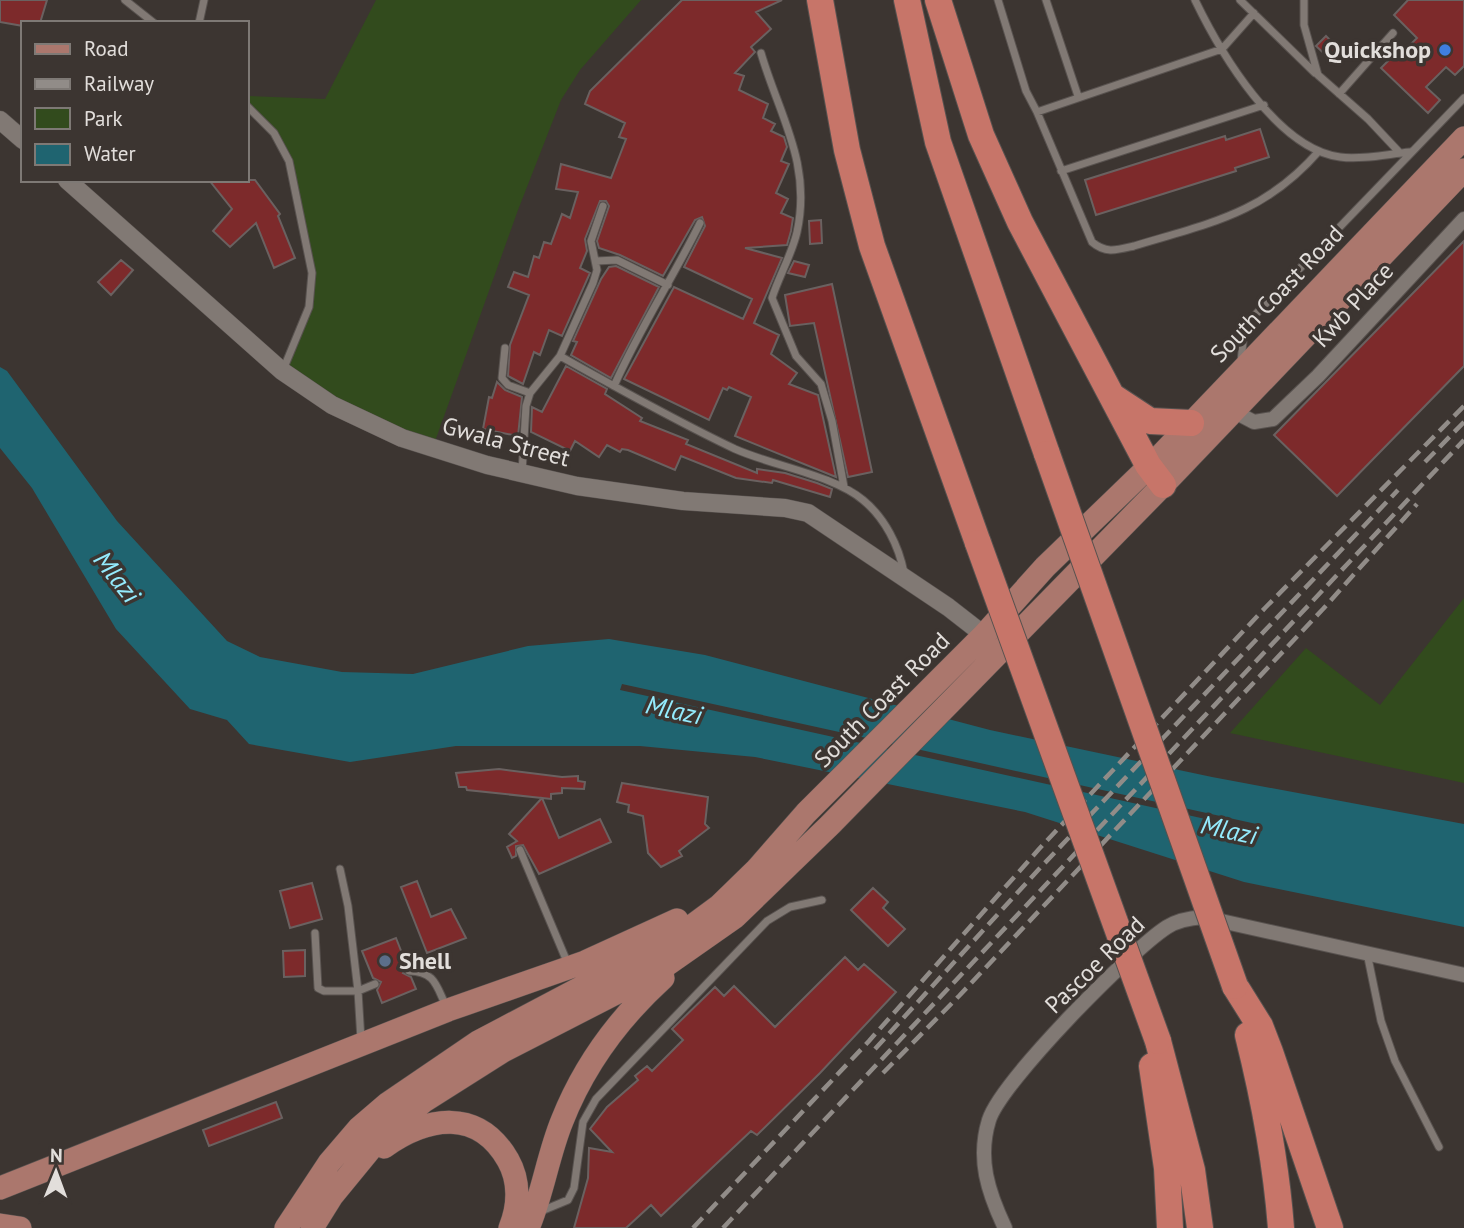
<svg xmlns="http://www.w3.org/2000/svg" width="1464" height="1228" font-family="'PT Sans',sans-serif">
<rect width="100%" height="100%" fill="#3c3531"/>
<!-- green -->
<path fill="#324b1d" d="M376,0h265l-61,70 -19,30 -43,110 -85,237 -150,-76 29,-79 -23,-131 -15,-29 -27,-27v-9l78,3z
M1464,598v185l-234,-50 76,-85 74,57z"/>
<!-- water -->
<path fill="#1f6470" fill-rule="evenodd" d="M0,367l7,4 110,150 110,120 33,16 82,15 71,2 115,-28 81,-7 96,16 285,75 222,47 252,47v103l-220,-45 -219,-70 -270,-55 -115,-11h-184l-106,16 -101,-18 -22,-24 -37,-11 -74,-80 -84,-141 -32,-40zM622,684l639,141 1,1 -2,5 -640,-141z"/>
<!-- building -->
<path fill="#7d2a2b" stroke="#6a6160" stroke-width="2" d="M0,0h47l-7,23h-17v3l-23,-4z
M682,0h100l-26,12 15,17 -20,18 4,5 -20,21 9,3 -5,14 29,14 -5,14 12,6 -4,7 13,6 3,10 -6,14 8,3 -13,29 12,6 -7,14 12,5 -2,13 -4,14 -42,3 37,10 -28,65 25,12 -8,19 26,19 -8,11 29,11 18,82 -101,-41 16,-39 -22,-10 -2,3 -4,-2 -14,32 -85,-41 50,-92 69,32 9,-20 -68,-32 21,-41 -3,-9 -7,3 -32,56 -43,-21 -21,-7 -2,-7 12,-35 -3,-5h-6l-15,38 2,12 -7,17 10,5 -28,63 -13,-6 -9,25 -6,-3 -11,32 -15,-8 2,-31 19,-50 -21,-8 6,-15 14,5 6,-21 5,2 5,-16 7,2 11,-30 8,4 8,-26 -22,-3 5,-25 50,14 15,-39 -7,-2 6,-14 -40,-19 5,-13z
M1408,0h56v66l-9,9 -9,-8 -20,20 14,13 -12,13 -47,-45 13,-13 3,3 20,-20 -23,-23z
M1326,36l12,12 -9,10 -13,-12z
M1260,129l9,28 -34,11 1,3 -140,44 -11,-35 140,-44 1,4z
M209,180h46l25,34 -2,2 17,42 -21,10 -18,-45 -26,24 -17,-16 19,-22z
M821,220l1,23 -12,1 -1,-23z
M1464,241v125l-127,130 -63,-61z
M121,260l12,10 -22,25 -13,-13z
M794,261l15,4 -4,12 -17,-4z
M616,266l43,21 -48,91 -40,-23 6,-13 -4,-1 28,-62 8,-12z
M832,284l40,188 -24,5 -34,-154 -24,3 -5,-31z
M566,366l41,23 -2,5 37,24 -2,3 48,19 -2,4 71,29v-4l28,4 32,10 15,6 -2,8 -57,-17 -1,3 -36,-5 -55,-22 -6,14 -47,-20 -6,-1 -2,3 -13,-7 -8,12 -24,-16 -5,10 -39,-19 1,-25 10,5z
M497,382l8,8 17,7 -4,39 -35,-7 6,-32 3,1z
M499,769l63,8 16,-1v5l7,1 -1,7 -22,-1v5l-11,1v5l-9,-1 17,40 41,-19 11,23 -72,32 -16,-29 -7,1v10l-4,2 -5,-11 10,-6 -8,-7 33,-36 -75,-8 -1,-3h-7l-3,-14z
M622,783l86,14 -3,27 4,4 -30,23 3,5 -21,11 -13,-14 -5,-37 -15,-4 1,-7 -12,-3z
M417,881l14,36 20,-8 15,29 -39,15 -26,-66z
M312,883l10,36 -32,9 -10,-37z
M873,888l15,14 -5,6 22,21 -17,17 -37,-36z
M396,938l11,28 -4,7 8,4 5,12 -34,14 -5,-13 4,-8 -8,-4 -11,-27z
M305,950v26l-21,1 -1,-26z
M845,957l13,13 6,-6 32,28 -76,81 -63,62 -6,-4 -90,85 -10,-11 -25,23h-52l14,-50 1,-30 23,4 -22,-23 17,-22 31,-27 -3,-4 12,-10 5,5 31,-31 -11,-11 43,-42 9,9 10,-10 41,41z
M276,1102l6,16 -73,28 -6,-16z"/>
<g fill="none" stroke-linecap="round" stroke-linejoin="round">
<defs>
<path id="service" d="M125,0l29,23
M998,0l28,91 11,21 185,-63 32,-36
M1046,0l32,96
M1195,0c25,52 82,149 145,157 22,3 48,-3 70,-5
M1240,0l75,73
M1304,0v25l14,50 50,44 32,34
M199,23l5,-23
M761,53c18,62 51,110 36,179 -5,22 -18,44 -25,66l24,58 25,28 11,37 12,66
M1339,94l54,-61
M247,106l27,27 15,28 23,112 -3,34 -26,63
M1037,112l55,130c14,12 25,8 42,4 76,-23 130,-32 185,-95
M1061,171l203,-66
M596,261l21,-1 51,25
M505,348l-3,30 6,7 22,8
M560,356c57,32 116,65 175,93 38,17 98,26 128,51 22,18 36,46 41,73
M1241,362l3,-31 10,-15 210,-218
M614,386c25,-57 59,-108 86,-163
M522,472l4,-66 4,-13 30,-37 33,-73 4,-13 -6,-29 12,-35
M520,850l48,114
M315,933l3,55 6,3h34l-10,-85 -8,-37
M1367,953l14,68 14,40 44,86
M409,971c27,1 27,15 38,37
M361,1040l-3,-49 17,-7
M539,1212l29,-12 6,-12 9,-66 13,-23 171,-178 23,-14 32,-7"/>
<path id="minor" d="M1233,411l21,11 19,-3 45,-43 146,-157
M1005,1228c-17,-36 -28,-69 -16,-108 12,-38 142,-170 178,-193 11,-7 23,-9 36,-10l261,58"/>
<path id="tertiary" d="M0,120l23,20
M67,180l215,191 50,34 70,33 85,27 90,21 106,15 102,7 23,5 140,94 36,28"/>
<path id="primary" d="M384,1147c44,-31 94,-39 124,13 12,21 11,46 2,68
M0,1188l448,-178 137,-48 92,-42
M0,1225l20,3
M286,1228l43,-65 30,-35 28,-24 91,-62 199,-105 42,-31 38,-37 49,-56 178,-178 61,-68 118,-114 301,-315
M312,1228l20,-32 50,-61 42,-34 79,-50 152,-78 80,-56 95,-92 333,-340 301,-315
M528,1228c15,-35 20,-73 34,-107 22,-56 57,-103 101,-143"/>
<path id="motorway" d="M820,0l27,150 25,96 106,297
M907,0l31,142 109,312
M938,0l43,135 39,87 128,243 15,20
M1115,398l35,23 41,2
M1235,986l25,40 10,26 60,176
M1248,1035c16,64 28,127 33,193
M1158,1041l34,129 8,58
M1152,1066l15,102 3,60"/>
</defs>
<!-- service casing -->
<use href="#service" stroke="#58524f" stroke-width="9"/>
<!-- minor casing -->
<use href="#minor" stroke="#58524f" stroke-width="16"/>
<!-- tertiary casing -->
<use href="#tertiary" stroke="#58524f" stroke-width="19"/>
<!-- primary casing -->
<use href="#primary" stroke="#58524f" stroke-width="24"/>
<!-- motorway casing -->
<use href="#motorway" stroke="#58524f" stroke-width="28"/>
<!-- service -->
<use href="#service" stroke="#817974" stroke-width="7"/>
<!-- minor -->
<use href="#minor" stroke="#817974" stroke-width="14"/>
<!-- tertiary -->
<use href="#tertiary" stroke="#817974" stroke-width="18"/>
<!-- primary -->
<use href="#primary" stroke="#ab776d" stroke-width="23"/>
<!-- motorway -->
<use href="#motorway" stroke="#c77569" stroke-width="26"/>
<!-- rail -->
<path stroke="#918c88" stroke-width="4.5" stroke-dasharray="14 7" stroke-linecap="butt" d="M1425,462l39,-40
M875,1049l165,-181 358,-378
M883,1073l76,-77 364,-387 94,-105
M693,1228l176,-187 170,-192 226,-241 199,-202
M723,1228l741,-788"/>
<defs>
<path id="motorway-bridge" d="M1047,454l188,532
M978,543l180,498"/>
</defs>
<!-- motorway-bridge casing -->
<use href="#motorway-bridge" stroke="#58524f" stroke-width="28" stroke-linecap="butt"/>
<!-- motorway-bridge -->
<use href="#motorway-bridge" stroke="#c77569" stroke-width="26"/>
</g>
<!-- markers -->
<circle fill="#3f7fe0" stroke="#3c3531" stroke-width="2.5" cx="1445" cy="50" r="7"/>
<circle fill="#5c6f8a" stroke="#3c3531" stroke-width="2.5" cx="385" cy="961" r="7"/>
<g text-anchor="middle" stroke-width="7" stroke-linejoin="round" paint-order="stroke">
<!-- poi labels -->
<g font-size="24" font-weight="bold" fill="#e2dedb" stroke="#3c3531" text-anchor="end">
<text x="1431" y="58">Quickshop</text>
<text x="399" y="969" text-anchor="start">Shell</text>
</g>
<!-- street labels -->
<g font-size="24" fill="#e2dedb" stroke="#3c3531">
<text transform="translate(1277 294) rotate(-46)" y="8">South Coast Road</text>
<text transform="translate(1353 305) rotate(-47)" y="8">Kwb Place</text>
<text transform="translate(506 442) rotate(15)" y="8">Gwala Street</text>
<text transform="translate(882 700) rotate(-45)" y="8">South Coast Road</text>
<text transform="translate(1095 965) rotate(-44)" y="8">Pascoe Road</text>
</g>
<!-- water labels -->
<g font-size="26" font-style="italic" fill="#94ebfd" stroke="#3c3531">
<text transform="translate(117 577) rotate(52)" y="9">Mlazi</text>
<text transform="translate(674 710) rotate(12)" y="9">Mlazi</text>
<text transform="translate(1229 830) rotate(12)" y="9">Mlazi</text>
</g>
</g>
<!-- legend -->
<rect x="21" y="21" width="228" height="161" fill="#3c3531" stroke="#7e7975" stroke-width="2"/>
<rect x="35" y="44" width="35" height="10" fill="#ab776d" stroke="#7e7975" stroke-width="2"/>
<text x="84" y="56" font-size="21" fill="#e2dedb">Road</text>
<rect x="35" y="79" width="35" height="10" fill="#918c88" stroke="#7e7975" stroke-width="2"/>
<text x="84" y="91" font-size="21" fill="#e2dedb">Railway</text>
<rect x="35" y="108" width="35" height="21" fill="#324b1d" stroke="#7e7975" stroke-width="2"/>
<text x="84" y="126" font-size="21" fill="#e2dedb">Park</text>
<rect x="35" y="144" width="35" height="21" fill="#1f6470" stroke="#7e7975" stroke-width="2"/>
<text x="84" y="161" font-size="21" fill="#e2dedb">Water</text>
<!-- north arrow -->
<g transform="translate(56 1172) rotate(1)" stroke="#3c3531" stroke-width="5" paint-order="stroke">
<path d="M0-5L12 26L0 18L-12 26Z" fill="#e2dedb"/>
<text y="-10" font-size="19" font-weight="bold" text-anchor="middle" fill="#e2dedb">N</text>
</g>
</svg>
